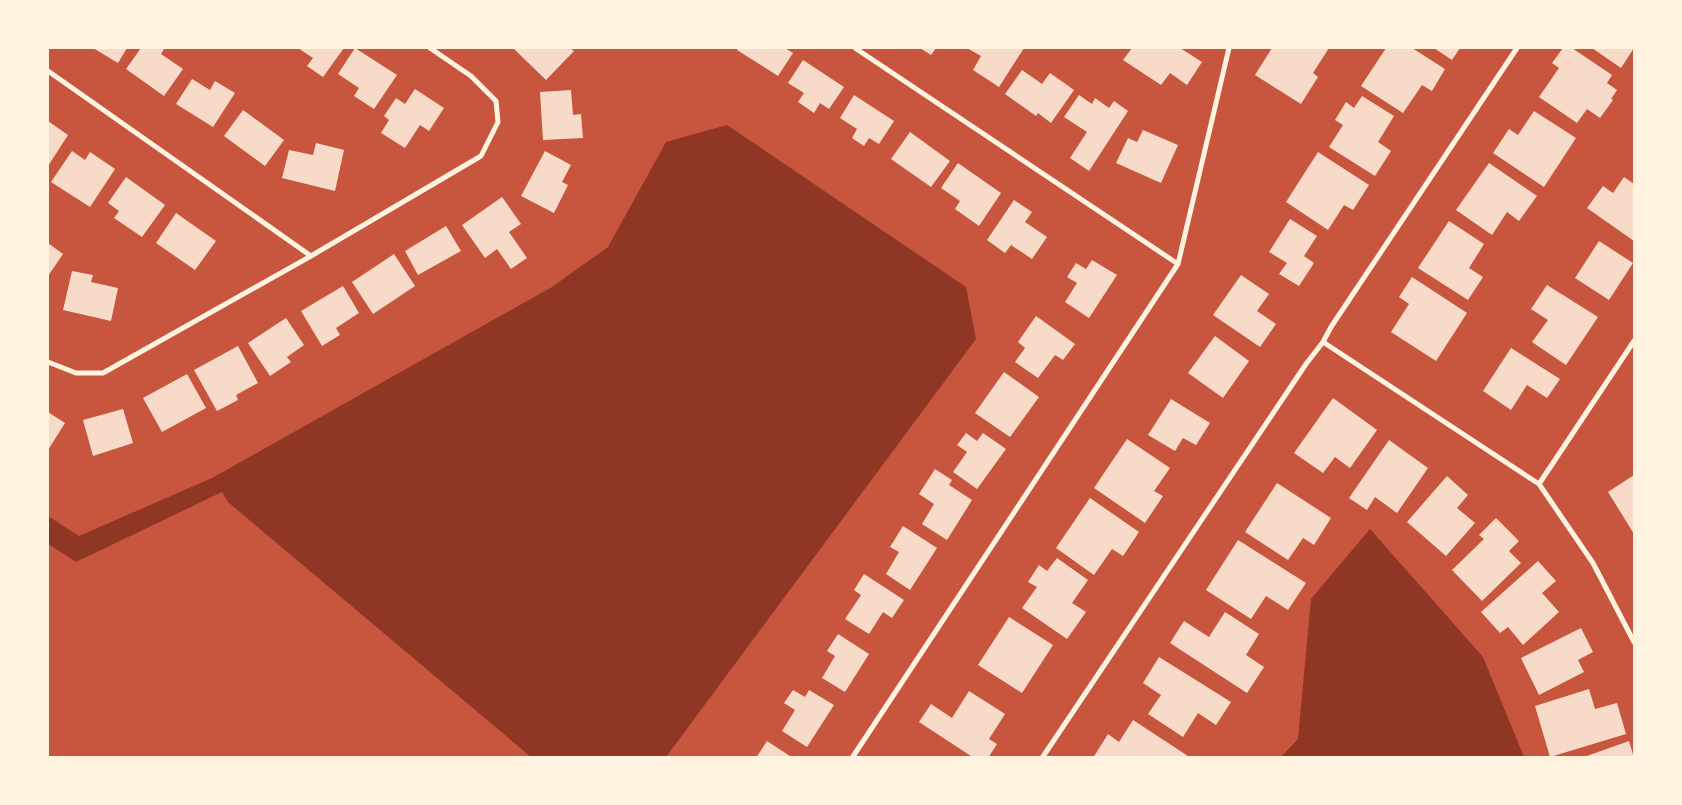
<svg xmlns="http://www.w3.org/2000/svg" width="1682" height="805" font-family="'Open Sans',sans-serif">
<rect width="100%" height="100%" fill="#c8553d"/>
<!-- water -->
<path fill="#8f3625" d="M727,125l239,162 10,52 -310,418h-135l-303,-255 -6,-10 -146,70 -28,-18v-28l31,20 133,-58 340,-191 56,-40 58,-105z
M1370,529l113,128 41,100h-243l17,-18 13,-140z"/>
<!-- building -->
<path fill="#f7dbc8" d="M93,48h34l-9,15z
M141,48h22l1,1 -3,5 22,15 -19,27 -38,-27z
M298,48h46l-21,29 -16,-11 6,-8z
M355,48l42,27 -23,34 -20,-13 5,-8 -21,-14z
M513,48h57l4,3 -28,29z
M738,48h47l8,5 -15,23 -41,-26z
M920,48h16l-5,7z
M967,48h57l-25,39 -26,-17 8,-14z
M1132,48h48l22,14 -15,23 -17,-12 -9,12 -38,-25z
M1272,48h57l-16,25 5,4 -17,27 -46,-29z
M1386,48h26l33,21 -13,22 -10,-6 -19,28 -42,-27z
M1434,48h26l-8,12z
M1563,48h9l40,27 -5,8 10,7 -6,9 2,1 -13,18 -13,-9 -10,14 -38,-26 20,-29 -7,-5z
M1592,48h42l-13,20z
M803,60l41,27 -15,22 -9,-6 -6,10 -16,-11 6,-9 -16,-10z
M1022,70l20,14 8,-11 24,17 -23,33 -13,-10 -2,3 -31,-22z
M192,79l18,11 5,-9 20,12 -22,34 -37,-23z
M415,89l29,19 -15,23 -9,-6 -15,23 -24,-15 8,-13 -5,-4 12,-18 9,6z
M571,90l2,25 8,-1 2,24 -40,2 -3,-48z
M854,95l40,26 -15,23 -10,-6 -5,8 -12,-8 5,-9 -17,-11z
M1079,95l13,9 3,-6 14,10 5,-7 14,10 -39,60 -19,-13 17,-26 -23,-15z
M1362,96l32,20 -16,26 13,9 -16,25 -46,-29 14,-22 -8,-5 11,-18 8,6z
M243,110l41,30 -19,26 -41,-30z
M1534,111l42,27 -32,49 -51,-34 16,-24 9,6z
M48,121l20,14 -20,31z
M1143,130l35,15 -17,38 -45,-20 12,-25 9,4z
M910,132l40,29 -19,26 -40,-28z
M316,143l28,7 -9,41 -53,-13 7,-28 24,5z
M72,151l13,9 5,-8 25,17 -25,38 -39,-25z
M545,151l26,14 -9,17 6,3 -14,28 -33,-17z
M1318,152l51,33 -16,25 -9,-5 -16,25 -42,-28z
M958,163l43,30 -22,33 -24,-17 5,-8 -19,-13z
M1489,163l48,33 -18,25 -12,-9 -15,23 -36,-25z
M126,177l39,28 -23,32 -28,-19 5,-7 -11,-8z
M1624,177l10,7v57l-47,-33 16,-22 10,7z
M502,197l19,27 -12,8 18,26 -16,11 -14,-20 -12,9 -23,-33z
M1014,200l18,12 -7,10 22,15 -15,22 -21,-14 -6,8 -18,-13z
M176,213l40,28 -21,29 -39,-27z
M1290,219l27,17 -13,20 10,7 -15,23 -20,-12 8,-11 -18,-11z
M1449,221l35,23 -15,24 14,9 -15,23 -50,-32z
M446,226l15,25 -43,24 -13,-24z
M1599,241l34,22 -24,37 -34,-22z
M48,243l15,11 -15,22z
M394,254l21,32 -42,28 -21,-32z
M1092,260l25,15 -28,43 -24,-16 12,-19 -10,-6 9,-14 10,6z
M72,271l21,4 -2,7 27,6 -7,33 -48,-11z
M1241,275l28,19 -12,17 19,13 -16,23 -47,-32z
M1412,277l55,36 -31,48 -45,-29 18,-28 -10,-7z
M1547,285l51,32 -32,48 -34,-23 16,-22 -17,-11z
M343,286l16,27 -23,15 4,7 -18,11 -21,-35z
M1036,316l39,28 -12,16 -8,-5 -17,23 -23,-16 10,-14 -7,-6z
M286,318l18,27 -17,12 4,5 -21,14 -22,-33z
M1215,336l34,25 -26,37 -35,-25z
M238,346l20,37 -22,12 2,5 -21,11 -23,-41z
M1511,348l49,31 -13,19 -20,-13 -16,25 -28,-19z
M1004,372l35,25 -29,40 -35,-24z
M187,374l19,34 -44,24 -19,-34z
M1333,398l44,32 -27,38 -15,-11 -12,16 -29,-20z
M1171,399l39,24 -14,22 -13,-7 -8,13 -27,-16z
M123,409l10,34 -40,13 -10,-36z
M48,412l17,11 -17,27z
M966,433l11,8 6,-8 23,16 -29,40 -24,-17 14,-20 -10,-7z
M1127,439l43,29 -16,23 9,5 -18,27 -51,-35z
M1389,440l39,28 -31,45 -22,-16 -8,13 -18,-12z
M935,469l17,11 -3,5 23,15 -25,40 -25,-16 12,-20 -15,-10z
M1634,475v59l-26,-42z
M1447,476l21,19 -11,13 18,15 -29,33 -39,-34z
M1277,483l54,35 -17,27 -11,-7 -15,22 -43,-28z
M1090,498l49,34 -16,24 -11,-7 -18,26 -38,-27z
M1496,518l23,23 -10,10 12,12 -39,38 -30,-31 32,-31 -5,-4z
M903,526l34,22 -27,42 -24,-16 13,-22 -9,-5z
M1238,540l68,43 -18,27 -22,-14 -15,23 -45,-29z
M1057,558l31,22 -16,23 14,9 -19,27 -45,-31 15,-21 -9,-5 11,-17 8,6z
M1538,561l18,20 -14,12 17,19 -36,33 -15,-18 -8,6 -19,-21z
M864,574l40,26 -12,18 -9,-6 -14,22 -24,-15 16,-24 -7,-5z
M1225,612l34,22 -13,21 18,12 -17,26 -77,-50 14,-22 25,16z
M1009,617l44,28 -31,48 -44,-28z
M1581,628l12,24 -15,8 6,12 -45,23 -18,-37z
M838,634l31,20 -24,38 -23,-14 13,-22 -8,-5z
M1159,657l72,45 -15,23 -18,-12 -15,24 -35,-23 13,-19 -18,-12z
M1589,689l6,20 22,-6 9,31 -76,23 -15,-51z
M793,690l12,7 4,-7 25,15 -27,42 -25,-16 13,-21 -11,-7z
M969,691l36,23 -16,25 8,5 -9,14h-14l-55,-36 12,-18 21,14z
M1133,720l58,38h-98l15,-24 11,8z
M767,741l26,17h-37z
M1629,741l5,17h-50v-1z"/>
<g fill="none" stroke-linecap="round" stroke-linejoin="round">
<!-- minor -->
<path stroke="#fff3e0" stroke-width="5" d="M855,48l323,216
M48,71l263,185
M1323,342l216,142 54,79 41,79
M48,362l28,11h27l208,-117 170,-100 17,-34 -2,-21 -25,-25 -41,-28
M1539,484l95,-143
M852,758l326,-494 51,-216
M1042,758l264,-394 17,-22 8,-15 186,-279"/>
</g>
<!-- border -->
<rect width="1682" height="805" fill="none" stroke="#fff3e0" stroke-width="98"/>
</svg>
